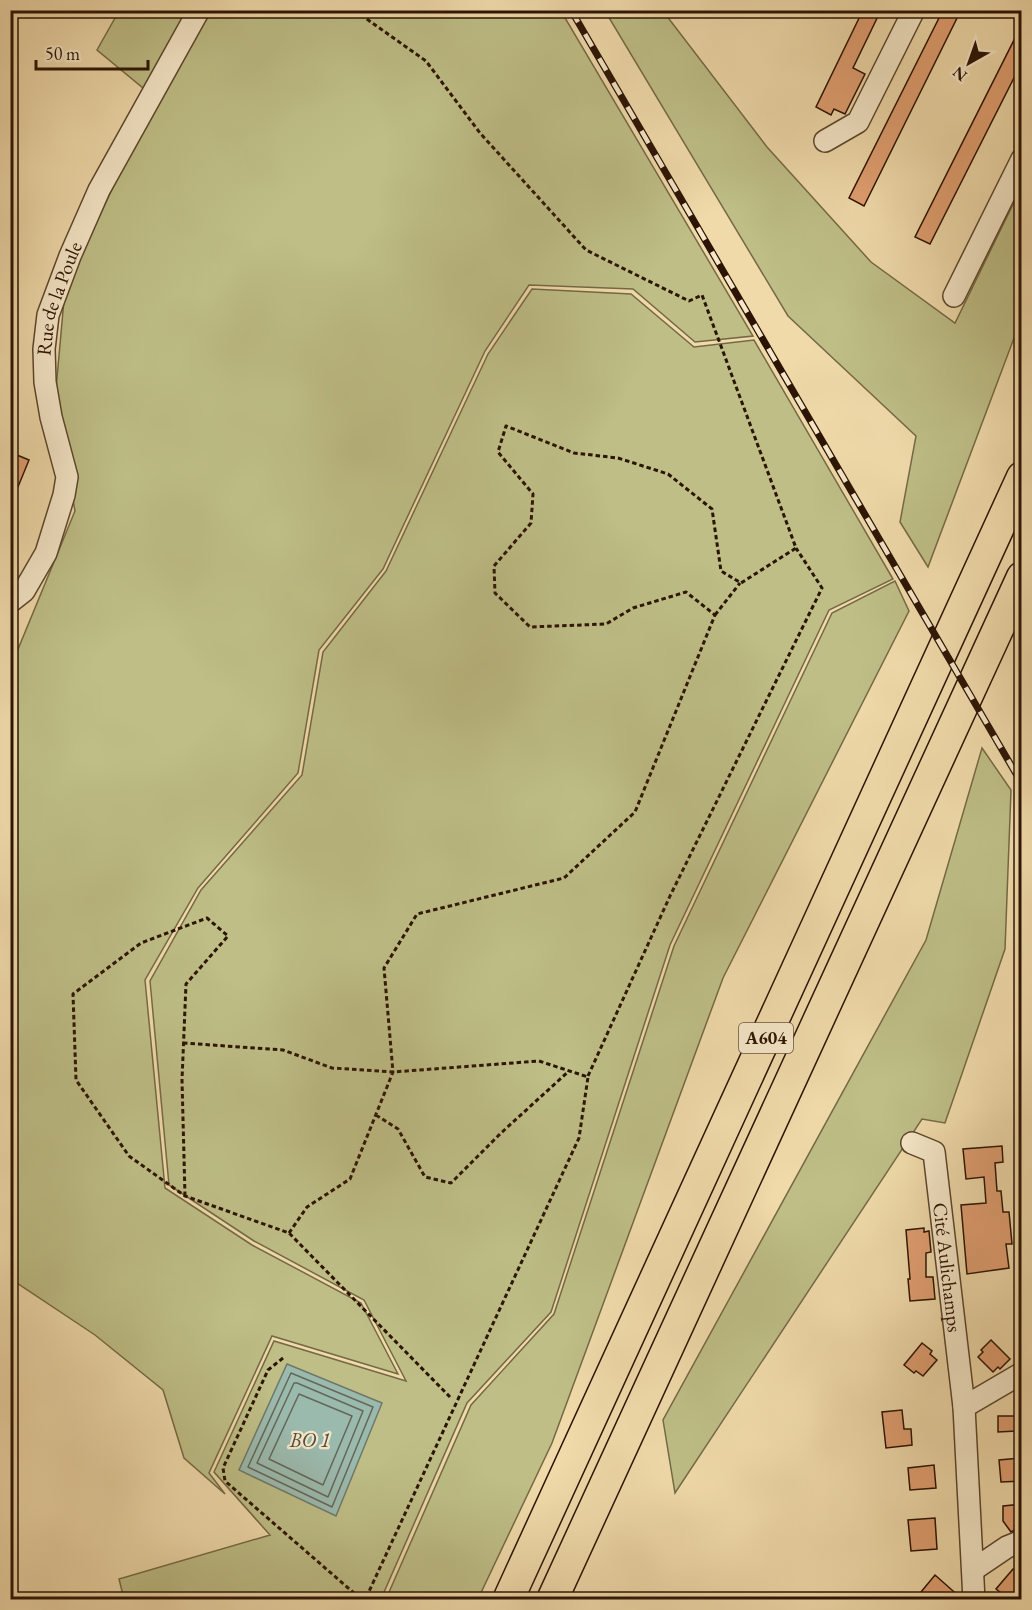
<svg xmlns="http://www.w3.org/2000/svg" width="1032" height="1610" font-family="'EB Garamond',serif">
<rect width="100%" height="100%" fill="#f0daaa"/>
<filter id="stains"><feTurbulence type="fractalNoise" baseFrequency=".00333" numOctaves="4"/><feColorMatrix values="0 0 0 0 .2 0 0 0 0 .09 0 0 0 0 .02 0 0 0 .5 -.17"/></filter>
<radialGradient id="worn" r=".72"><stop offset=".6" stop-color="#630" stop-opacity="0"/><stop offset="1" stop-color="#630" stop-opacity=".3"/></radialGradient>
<!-- green -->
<path fill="#bebe86" stroke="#756945" stroke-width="1.5" d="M119,11h442l192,325 -58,6 -62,-53 -104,-4 -44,66 -102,218 -64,81 -21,123 -100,115 -53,92 20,208 87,57 109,58 37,71 -126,-38 -63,137 16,21 -41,-36 -21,-68 -68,-55 -84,-56v-619l5,-6 59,-143 -20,-111 10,-111 90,-191 -58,-48z
M605,11h58l104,136 104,115 84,61 66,-135v134l-7,16 -86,229 -28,-45 16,-86 -128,-120z
M532,289l99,5 63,53 60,-7 139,239 -64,31 -159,335 -119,367 -84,91 -86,196h-257l-5,-20 151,-44 -56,-63 60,-131 132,40 -42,-81 -110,-59 -85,-56 -19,-204 51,-91 101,-115 21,-123 63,-81 102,-217z
M895,581l14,30 -186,367 -171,465 -74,156h-92l85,-194 83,-91 120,-368 158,-333z
M982,748l29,42 -6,159 -60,174 -23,-4 -247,374 -12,-73 263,-480z"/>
<!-- water -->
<path fill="#9bbaae" stroke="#6f786a" stroke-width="1.5" d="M287,1364l95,39 -46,113 -97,-46z"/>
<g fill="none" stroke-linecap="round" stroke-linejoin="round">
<!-- shore -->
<path stroke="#646759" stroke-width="1.5" d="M291,1373l82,34 -41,100 -84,-40z
M294,1383h3l66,28 -35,86 -71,-34z
M299,1394l53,22 -29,69 -54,-26z"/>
</g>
<!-- building -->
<path fill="#e09f71" stroke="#2c1404" stroke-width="1.5" d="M863,10h18l-28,58 12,6 -20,40 -11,-5 -3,6 -15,-8z
M943,10h18l-97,196 -15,-8z
M1022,24v38l-92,182 -15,-7z
M17,455l12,5 -18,44 -1,-46 5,2z
M1002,1146l1,16 -8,1 2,28h4l2,21h6l3,32h-6l3,24 -42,6 -6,-69 25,-2 -2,-26 -18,2 -3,-30z
M924,1228v4l5,-1 2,21 -5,1v24h7l2,22 -25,2 -2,-22h2l-4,-49z
M991,1340l19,19 -10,10 -2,-2 -5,5 -15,-15 5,-5 -2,-2z
M922,1343l10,8 -2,3 7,6 -14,16 -7,-5 -2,2 -10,-8z
M902,1410l2,19h7l1,16 -26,3 -4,-36z
M998,1416h18v15l-18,1z
M1022,1458v23l-21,1 -2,-22z
M934,1465l2,23 -26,2 -2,-22z
M1022,1504v22l-11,6 -8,-11v-15z
M935,1518l2,31 -26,2 -3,-31z
M1013,1569l9,7v14l-9,9h-4l-13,-10z
M935,1575l26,23v1h-31l-9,-7z"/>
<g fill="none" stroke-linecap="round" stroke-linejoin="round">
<defs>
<g id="minor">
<path d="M825,141l33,-19 56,-112"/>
<path d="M954,296l68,-137"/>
<path id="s1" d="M10,602l14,-11 22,-38 18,-58 3,-18 -16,-60 -6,-35 -1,-33 4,-34 22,-59 29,-66 100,-180"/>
<path id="s2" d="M912,1143l22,9 30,255 10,193"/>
<path d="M964,1407l58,-34"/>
<path d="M973,1570l34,-23 15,-6"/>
</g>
<path id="highway" d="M508,1600l514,-1123
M552,1600l470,-1023"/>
</defs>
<!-- minor casing -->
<use href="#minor" stroke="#5d462e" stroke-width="24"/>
<!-- highway casing -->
<use href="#highway" stroke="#2c1404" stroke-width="33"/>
<!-- path -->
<path stroke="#2c1404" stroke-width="3" stroke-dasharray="4.5 3" stroke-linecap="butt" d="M715,615l25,-32
M183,1043l100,7 49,18 61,4 146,-11 49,16 -9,61 -214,462
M588,1076l82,-180 152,-308 -26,-40
M376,1115l22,14 27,48 26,6 50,-50 68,-62
M185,1196l-3,-116 4,-96 42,-48 -21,-18 -66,25 -68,51 3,86 53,76 56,40 104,37 161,164
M289,1233l18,-26 43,-28 43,-107 -9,-104 33,-54 147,-36 71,-66 80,-197 -29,-23 -53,16 -27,16 -76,3 -35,-34 -1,-27 37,-43 2,-29 -35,-42 8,-26 68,27 44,5 50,16 44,35 9,62 20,12 55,-35 -94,-253 -13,6 -103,-51 -106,-117 -54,-72 -72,-51
M283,1358l-15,12 -45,98 2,13 137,119"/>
<!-- minor -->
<use href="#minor" stroke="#f5e7c8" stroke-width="21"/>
<!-- highway -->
<use href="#highway" stroke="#f0daaa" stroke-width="30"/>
<defs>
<path id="rail" d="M571,10l451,774"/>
</defs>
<!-- rail casing -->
<use href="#rail" stroke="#2c1404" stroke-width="7"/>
<!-- rail -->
<use href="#rail" stroke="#f5e7c8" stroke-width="4.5" stroke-dasharray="14" stroke-linecap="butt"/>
</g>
<g text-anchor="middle" stroke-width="4.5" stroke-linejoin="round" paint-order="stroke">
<!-- shield labels -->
<rect fill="#f5e7c8" stroke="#68533f" stroke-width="1.5" x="739" y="1023" width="54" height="30" rx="4.5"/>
<g font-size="18" font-weight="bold" fill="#2c1404">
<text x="766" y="1044">A604</text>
</g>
<!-- street labels -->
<g font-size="20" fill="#2c1404" stroke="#f5e7c8">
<text dy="7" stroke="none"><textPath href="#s1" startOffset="324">Rue de la Poule</textPath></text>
<text dy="7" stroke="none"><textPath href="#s2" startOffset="140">Cité Aulichamps</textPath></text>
</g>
<!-- water labels -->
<g font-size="21" font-style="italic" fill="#534e40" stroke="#f5e7c8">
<text x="310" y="1447">BO 1</text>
</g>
</g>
<!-- margin -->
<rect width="1032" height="1610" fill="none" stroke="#f0daaa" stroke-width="36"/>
<rect x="12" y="12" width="1008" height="1586" fill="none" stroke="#2c1404" stroke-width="3"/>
<rect x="18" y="18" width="996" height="1574" fill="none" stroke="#2c1404" stroke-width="1.5"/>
<!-- north arrow -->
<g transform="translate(969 63) rotate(220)" stroke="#f5e7c8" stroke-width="4.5" paint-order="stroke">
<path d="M0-4.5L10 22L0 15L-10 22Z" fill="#2c1404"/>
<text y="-9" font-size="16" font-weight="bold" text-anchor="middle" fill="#2c1404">N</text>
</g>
<!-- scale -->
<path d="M36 60v9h112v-9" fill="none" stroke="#2c1404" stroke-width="3"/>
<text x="45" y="60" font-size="18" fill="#2c1404" stroke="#f5e7c8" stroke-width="4.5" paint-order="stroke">50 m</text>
<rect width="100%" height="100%" filter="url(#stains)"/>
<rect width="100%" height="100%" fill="url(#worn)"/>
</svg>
